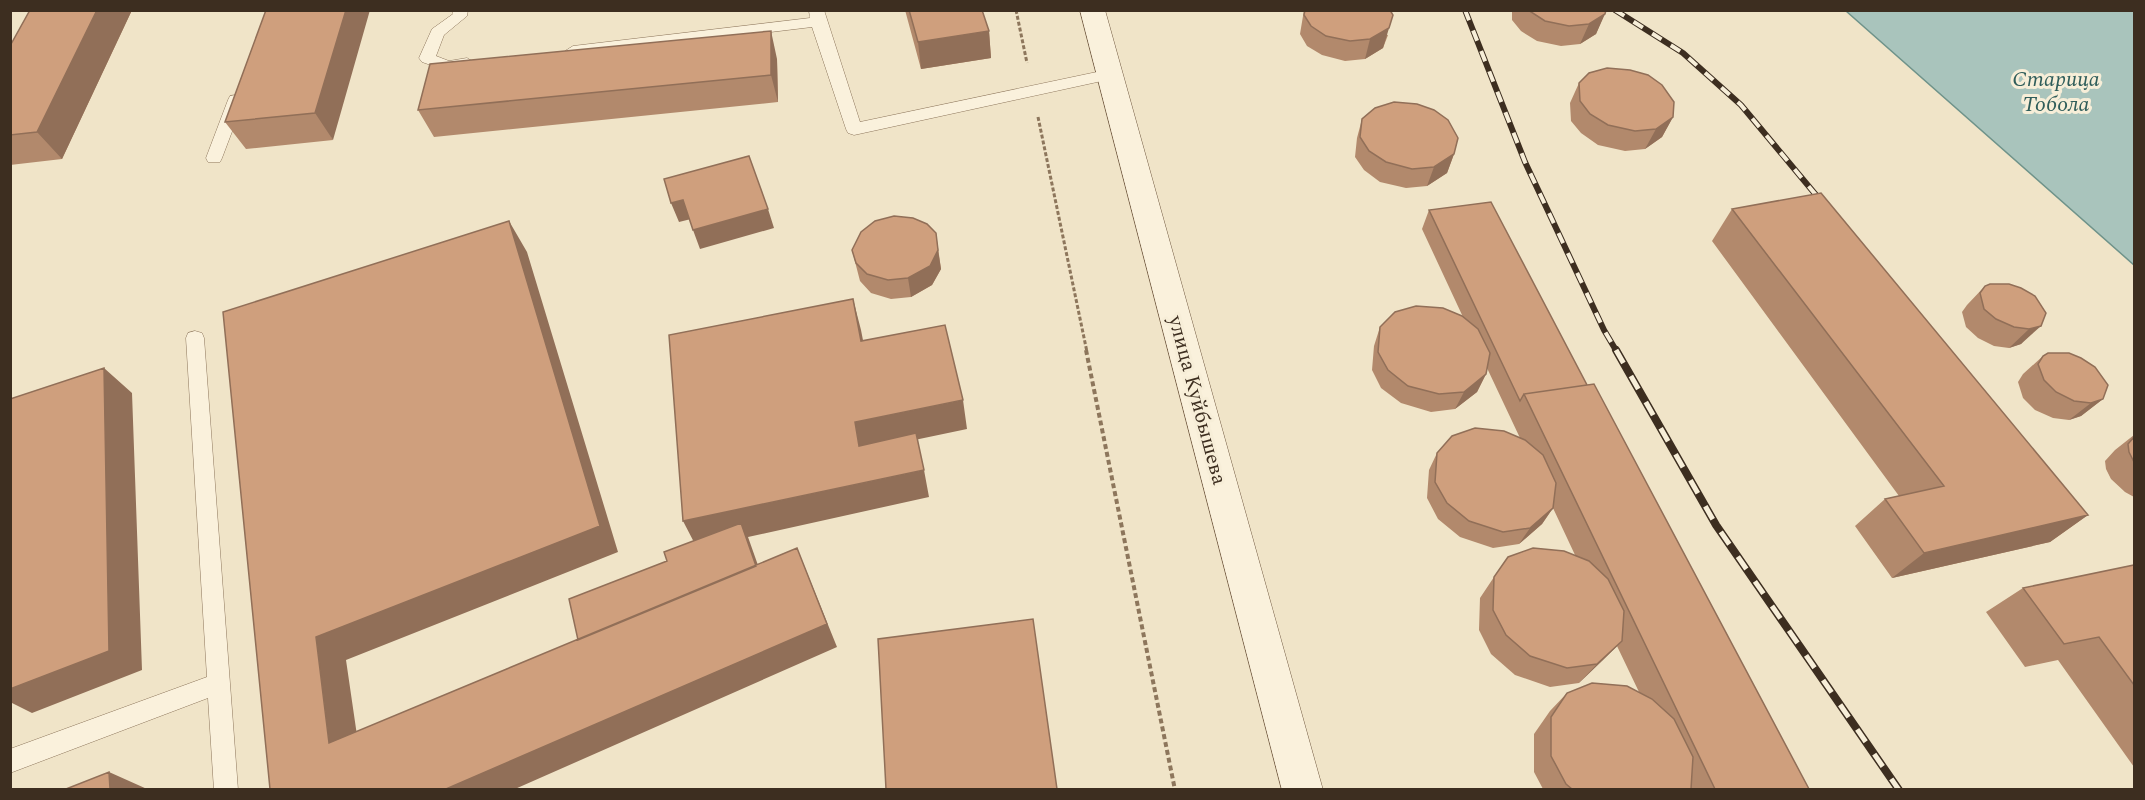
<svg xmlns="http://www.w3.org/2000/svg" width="2145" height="800" font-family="Spectral,serif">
<rect width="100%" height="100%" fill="#f0e4c8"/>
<!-- water -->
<path fill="#a9c4bc" stroke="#6f938a" stroke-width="1.5" d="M1846,11h288v254z"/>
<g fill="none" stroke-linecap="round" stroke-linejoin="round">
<defs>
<path id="service" d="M453,10h15l-1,6 -23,19 -8,21 13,5 18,-3 8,5 -3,4 -24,4 -26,-9 -3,-4 13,-29 21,-15z
M809,10h15l36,112 251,-53 8,5 -8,5 -257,56 -6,-2 -2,-4 -34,-102 -239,29 -8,-5 8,-5 237,-28z
M236,95l6,1 2,4 -22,58 -2,4h-12l-2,-4 22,-58 2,-4z
M195,331l7,2 2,5 34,452h-24l-6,-92 -198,75v-24l197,-72 -21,-339 2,-5z"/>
<path id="secondary" d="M1080,10h25l218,780h-41z"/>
</defs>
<!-- service casing -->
<use href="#service" stroke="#8d765c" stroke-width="1"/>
<!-- secondary casing -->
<use href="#secondary" stroke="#6f573f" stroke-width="1"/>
<!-- path-far1 -->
<path stroke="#8d765c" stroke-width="3" stroke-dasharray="4 2" stroke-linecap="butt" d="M1016,10l11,53
M1038,117l49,235"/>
<!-- path -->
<path stroke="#8d765c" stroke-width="4" stroke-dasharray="5 3" stroke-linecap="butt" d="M1086,350l89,440"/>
<!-- service -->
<use href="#service" fill="#faf1dc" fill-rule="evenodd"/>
<!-- secondary -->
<use href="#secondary" fill="#faf1dc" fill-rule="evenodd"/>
<defs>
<path id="rail-far1" d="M1465,10l60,152 79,168 13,22
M1615,10l68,43 58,52 85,102"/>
<path id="rail" d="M1616,350l100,175 183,265"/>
</defs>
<!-- rail-far1 casing -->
<use href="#rail-far1" stroke="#3d2e20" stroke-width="6"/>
<!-- rail casing -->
<use href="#rail" stroke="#3d2e20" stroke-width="8"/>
<!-- rail-far1 -->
<use href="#rail-far1" stroke="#f7eed8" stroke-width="4" stroke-dasharray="11" stroke-linecap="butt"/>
<!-- rail -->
<use href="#rail" stroke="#f7eed8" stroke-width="5" stroke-dasharray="15" stroke-linecap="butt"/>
</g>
<!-- wall -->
<path fill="#b2896c" d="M30,10h102l-70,149 -52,6v-119z
M266,10l67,130 -87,9 -21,-27z
M905,10h77l7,21 2,27 -70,11z
M1304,10l84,25 -5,13 -18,11 -20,2 -23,-6 -15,-9 -7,-12z
M1512,10h94l-10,24 -16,10 -19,2 -24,-5 -16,-10 -9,-11z
M777,59l1,43 -344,35 -16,-27z
M1579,83l94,34 -11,20 -17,12 -20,2 -27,-6 -17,-12 -10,-12 -1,-18z
M1362,119l92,35 -7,19 -20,13 -21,2 -26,-6 -16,-12 -9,-13 2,-19z
M1732,209l356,306 -38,27 -158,36 -37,-52 30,-27 14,-3 -187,-255z
M1429,210l158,175 222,404h-266l-9,-17v-38l16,-23 17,-18 72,-1 -22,-46 -38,37 -29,4 -35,-12 -24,-21 -12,-24 1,-32 14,-21 81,-22 -22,-47 -11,16 -23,20 -26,4 -33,-11 -22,-18 -11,-21 2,-28 8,-17 83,-15 -33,-70 -1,6 -9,18 -22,17 -24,3 -30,-9 -20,-15 -9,-18 2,-24 6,-19 83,-10 -41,-88z
M936,233l5,36 -9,16 -21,12 -20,2 -20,-6 -11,-12 -8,-31z
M1985,286l61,27 -25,31 -12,4 -15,-2 -16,-8 -12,-11 -4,-15 5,-7z
M2043,356l60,43 -22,17 -12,4 -16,-2 -18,-8 -12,-12 -5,-16 5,-8z
M2134,435v62l-9,-5 -14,-13 -5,-10 -1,-8 10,-11z
M2134,565v202l-76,-107 -33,7 -39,-55 37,-24z"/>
<!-- shaded-wall -->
<path fill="#916f58" d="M97,10h35l-70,149 -25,-27z
M346,10h24l-37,130 -18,-27z
M1605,14l-9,20 -16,10 9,-20z
M1393,15l-10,33 -18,11 5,-20z
M771,31l6,28 1,43 -7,-27z
M989,31l2,27 -70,11 -3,-27z
M1673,117l-11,20 -17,12 11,-20z
M1454,154l-7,19 -20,13 7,-19z
M683,200l8,19 -12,3 -8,-19z
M768,209l6,19 -74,21 -7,-19z
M509,221l18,31 91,300 -272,108 15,103 -32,-20 -13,-106z
M938,250l3,19 -9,16 -21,12 -3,-19z
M853,299l8,31 8,41 -8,-30z
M2041,326l-20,18 -12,4 20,-19z
M104,368l28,25 10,277 -110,43 -22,-11v-13z
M1486,374l-9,18 -22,17 9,-17z
M2103,399l-22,17 -12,4 22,-17z
M963,400l4,29 -105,22 -3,-5 -4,-24z
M924,470l5,27 -181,40 18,51 -69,-40 -14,-27z
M1553,508l-11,16 -23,20 11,-16z
M2088,515l-38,27 -158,36 32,-25z
M797,548l40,99 -322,142h-69z
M1622,641l-19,19 -24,23 18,-19z
M109,772l38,17h-37z"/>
<!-- building -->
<path fill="#cf9f7d" stroke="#916f58" stroke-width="1.5" d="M30,10h67l-60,122 -27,3v-89z
M266,10h80l-31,103 -90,9z
M909,10h73l7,21 -71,11z
M1305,10h85l3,5 -4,13 -19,11 -20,2 -24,-5 -15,-10 -7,-11z
M1528,10h78l-1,4 -16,10 -20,2 -24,-5z
M771,31v44l-353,35 12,-46z
M1607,68l23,2 18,5 14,10 12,17 -1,15 -17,12 -21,2 -27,-6 -18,-11 -10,-13 -1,-18 10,-10z
M1394,102l23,2 17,6 14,10 10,18 -4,16 -20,13 -22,2 -26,-7 -17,-11 -9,-14 2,-18 13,-11z
M749,156l19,53 -75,21 -10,-30 -12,3 -7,-24z
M1821,193l267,322 -164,38 -39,-54 59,-13 -212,-277z
M1491,202l96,183 -63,9 -4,7 -91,-191z
M894,216l19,2 14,6 9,9 2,17 -8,16 -22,12 -20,2 -21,-6 -11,-11 -4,-13 9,-18 14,-11z
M509,221l91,305 -284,111 13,106 468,-195 30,76 -381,165h-176l-47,-477z
M1990,284h19l12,4 14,8 11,17 -5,13 -12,3 -15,-2 -18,-8 -12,-10 -4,-16 5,-7z
M853,299l8,42 84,-16 18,75 -108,22 4,24 57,-13 8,37 -241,51 -14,-186z
M1416,306l27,2 19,8 16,13 12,24 -4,21 -22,18 -25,2 -31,-8 -20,-16 -10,-18 2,-25 15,-15z
M2048,353h21l12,5 14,9 13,18 -5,14 -12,4 -17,-2 -18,-9 -12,-12 -6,-16 5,-8z
M104,368l5,283 -99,38v-290z
M1594,384l215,405h-94l-191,-395z
M1475,428l29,3 21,9 18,15 13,28 -3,25 -23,20 -27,4 -34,-11 -22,-18 -12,-21 2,-29 15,-17z
M2134,437v25l-5,-10 -1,-8z
M741,523l15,43 -178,74 -9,-41 98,-38 -3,-9z
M1533,548l31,3 25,10 19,18 16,32 -2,30 -25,23 -30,4 -37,-12 -24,-21 -13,-25 1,-33 14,-20z
M2134,565v120l-35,-48 -35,7 -41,-56z
M1033,619l24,170h-171l-8,-150z
M1592,683l35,3 25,13 22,20 19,38 -2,32h-119l-6,-5 -15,-28v-39l16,-24z
M109,772l1,17h-44z"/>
<g text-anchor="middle" stroke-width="6" stroke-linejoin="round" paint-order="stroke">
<!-- street labels -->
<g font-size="21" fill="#3d2e20" stroke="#f7eed8">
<text transform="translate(1198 400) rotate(75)" y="7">улица Куйбышева</text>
</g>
<!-- water labels -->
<g font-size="22" font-style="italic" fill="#2f5d5a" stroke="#f7eed8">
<text x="2056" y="86">Старица<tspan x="2056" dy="25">Тобола</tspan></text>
</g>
</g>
<!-- border -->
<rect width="2145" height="800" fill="none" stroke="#3d2e20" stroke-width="24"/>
</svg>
